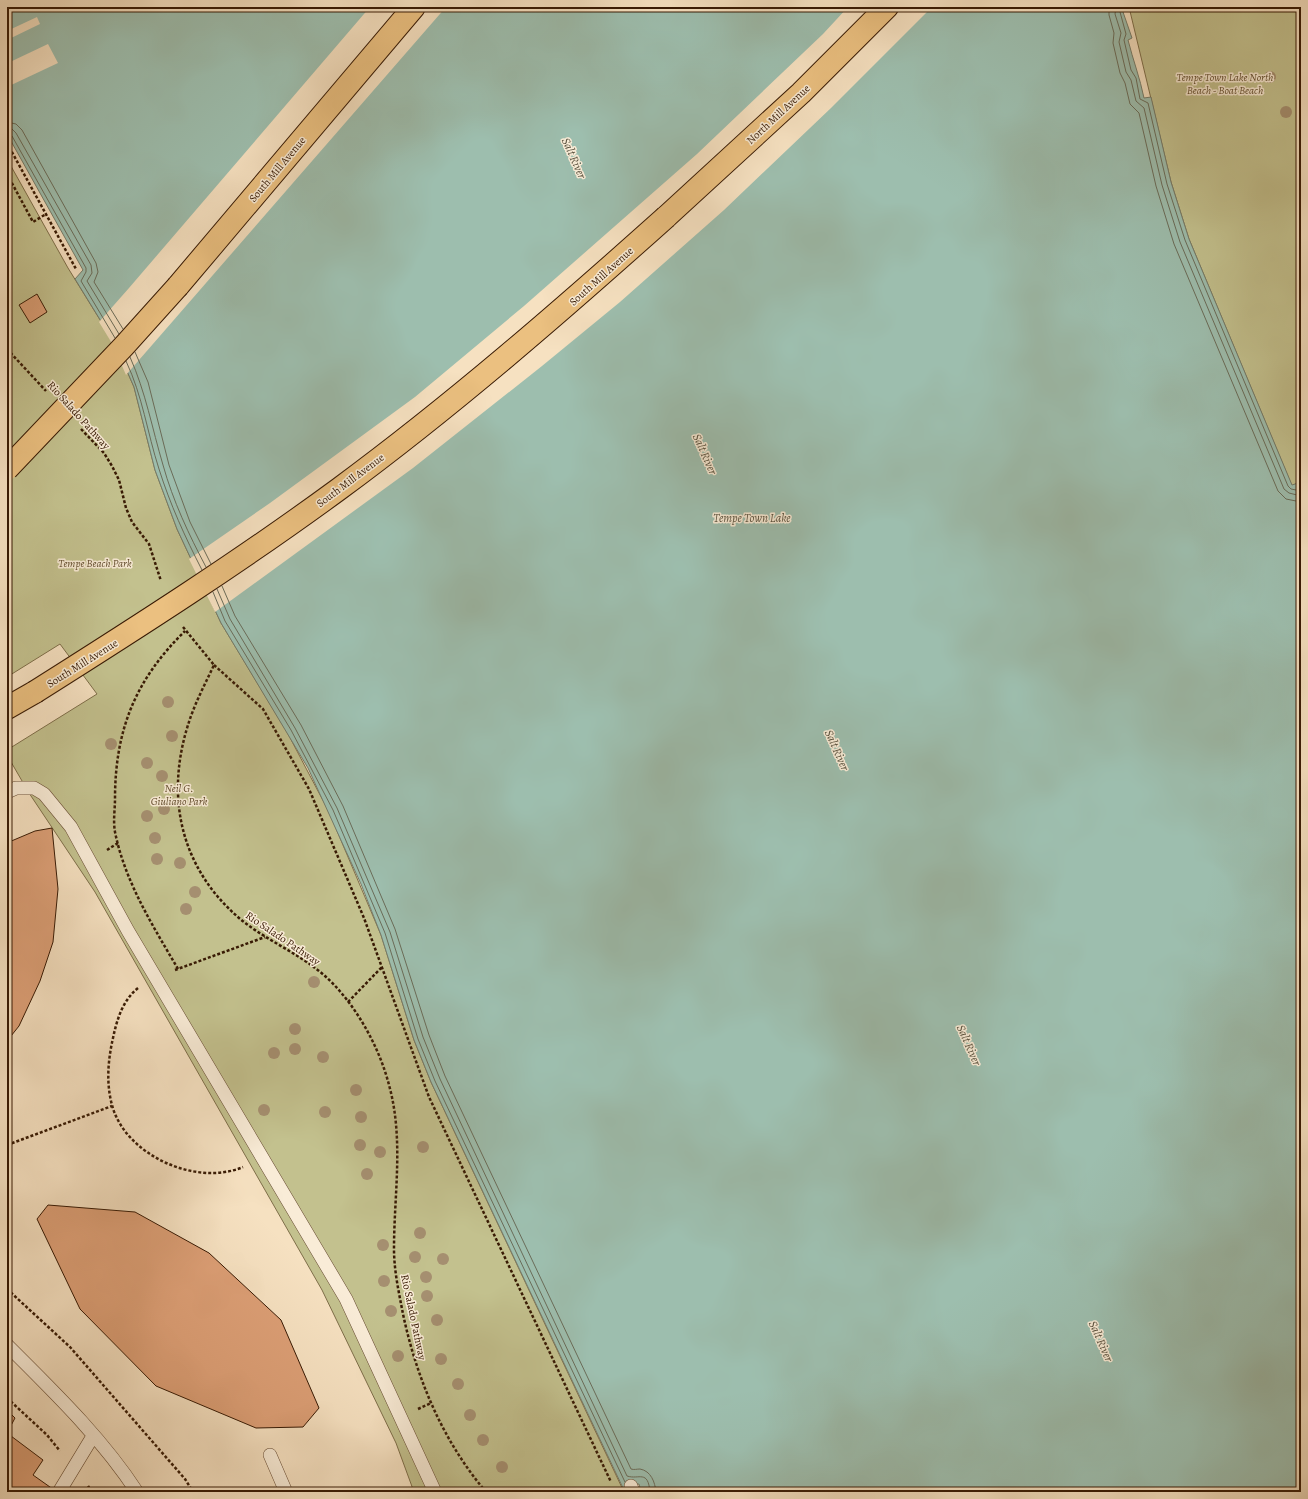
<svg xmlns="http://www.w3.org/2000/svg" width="1308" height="1499" font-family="Alegreya,serif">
<rect width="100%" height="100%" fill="#f6e1c1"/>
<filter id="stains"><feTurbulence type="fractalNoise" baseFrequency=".005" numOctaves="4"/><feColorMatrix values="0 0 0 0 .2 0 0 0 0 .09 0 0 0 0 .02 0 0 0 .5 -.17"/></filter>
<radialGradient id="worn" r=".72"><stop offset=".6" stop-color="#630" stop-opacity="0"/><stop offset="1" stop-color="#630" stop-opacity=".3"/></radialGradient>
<!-- green -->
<path fill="#c3c18e" stroke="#7e6e49" d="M1129,7h172v484l-3,-8 -6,3 -103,-247 -18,-57z
M7,159l61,109 47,76 19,43 21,83 22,59 44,94 66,109 42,80 52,123 33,105 17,42 193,410h-210l-18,-49 -74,-153 -227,-398 -66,-99 -22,-38v-5l90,-56 -37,-50 -53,33z"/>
<!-- water -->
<path fill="#9dbeae" stroke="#757c6a" d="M7,7h1122v2l-6,3 9,26 -4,2c5,20 12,38 16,58l7,-1 20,85 18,57 103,246 6,-2 3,8v1001h-660l-2,-8 -16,4 -192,-406 -17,-42 -33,-105 -20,-51 -53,-116 -87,-145 -44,-94 -22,-59 -21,-83 -19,-43 -40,-65 8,-9 -76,-136z"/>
<!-- pier -->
<path fill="#f6e1c1" d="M370,7h76l-320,368 -13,-30 -14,-23 30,-34z
M848,7h84l-101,101 -107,102 -104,92 -78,64 -129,102 -198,144 -26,-53 81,-56 145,-106 109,-91 173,-152 126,-120z
M37,17l3,7 -33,16v-9z
M48,44l10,19 -51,24v-6l2,-1 -2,-6v-19l3,7z"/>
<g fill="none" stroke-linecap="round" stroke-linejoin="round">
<!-- shore -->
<path stroke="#6a6c59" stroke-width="1" d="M1109,7v8l5,18 -1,10 7,30 5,10 5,21 9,9 17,73 18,58 104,247 8,8 15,3
M1116,7l-1,7 6,19 -2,9 7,30 5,8 5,21 8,7 18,77 18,57 104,247 5,4 12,3
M1124,7l-4,5 6,22 -2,6 7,30 5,8 4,21 8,4 19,81 18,56 103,246 3,3 10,2
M7,122l9,2 6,6 74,133 2,9 -4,10 29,47
M7,128l5,1 4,4 75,132 1,8 -5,8 32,53
M7,133l5,3 74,132v4l-5,9 34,57
M135,352l13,30 21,83 21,57 21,42
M130,357c16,36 22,71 33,108 10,36 26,70 43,102
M126,361c17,36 21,71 33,108 11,35 26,68 43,101
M222,586l13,30 66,109 42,81 52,123 34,106 16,41 186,393c3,1 6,0 9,0 11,2 15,13 16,23
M217,589l13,30 65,109 42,80 53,124 33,105 17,42 187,397c12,4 21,-7 23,16
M213,592l12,29 66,109 42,80 52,123 33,106 17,42 190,401"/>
</g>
<!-- building -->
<path fill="#dc9f76" stroke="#381a04" d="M37,294l10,18 -17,11 -11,-18z
M52,828l6,61 -5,53 -13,39 -21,45 -12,15v-200l2,1 26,-11z
M48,1205l87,7 74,41 72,67 38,88 -16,19 -47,1 -100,-42 -76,-77 -43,-90z
M7,1410l8,8 -8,15z
M7,1433l36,27 -10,15 24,17h-50z"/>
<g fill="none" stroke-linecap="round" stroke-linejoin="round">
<defs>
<path id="service" d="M7,792l9,-4h18l10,6 27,33 57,104 218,368 89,193
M7,1345c46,46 94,92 130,147
M270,1455l16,37
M631,1486l2,6
M59,1492l34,-56"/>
<path id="primary" d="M666,217l135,-124 86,-86
M178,286l236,-279
M7,708l28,-16"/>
</defs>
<!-- service casing -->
<use href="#service" stroke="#684c33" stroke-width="14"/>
<!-- primary casing -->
<use href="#primary" stroke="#381a04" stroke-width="24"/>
<!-- path -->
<path stroke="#381a04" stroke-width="2.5" stroke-dasharray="3 2" stroke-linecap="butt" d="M1296,7l5,10
M7,143l69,126
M7,174l26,48 13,-8
M7,349l39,42
M81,429l23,24 8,13 7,14 7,28 6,14 17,22 12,37
M183,627l31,38c-9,19 -20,40 -26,60 -23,73 -7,143 51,193 26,22 60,35 86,58 30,27 54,70 64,109 15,54 5,109 5,164 0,22 5,44 9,65 14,66 40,127 83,178
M214,665l49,44 46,80 55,129 65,179 182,385
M107,850l11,-7
M178,969c-25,-43 -53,-87 -63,-137 -2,-11 0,-23 0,-33 0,-70 21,-120 70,-168
M175,970l90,-33
M138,988c-15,12 -21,31 -25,50 -5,22 -7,45 -1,67 13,50 84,82 131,62
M348,1002l34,-35
M7,1145l105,-39
M7,1289l63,58 115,132 8,13
M7,1398l40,37 13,16
M418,1409l13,-6
M88,1486l4,6
M405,1492l5,-3"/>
<!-- service -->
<use href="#service" stroke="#f9ecd7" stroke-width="13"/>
<!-- primary -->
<use href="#primary" stroke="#ebc080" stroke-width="22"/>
<defs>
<path id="primary-bridge" d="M7,469l117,-123 54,-60
M35,692c103,-65 206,-131 304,-203 114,-84 222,-178 327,-272"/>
</defs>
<!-- primary-bridge casing -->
<use href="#primary-bridge" stroke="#381a04" stroke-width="24" stroke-linecap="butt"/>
<!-- primary-bridge -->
<use href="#primary-bridge" stroke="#ebc080" stroke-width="22"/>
</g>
<!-- trees -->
<g fill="#a58f70">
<circle cx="1270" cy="77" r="6"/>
<circle cx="1286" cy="112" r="6"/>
<circle cx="168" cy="702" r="6"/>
<circle cx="172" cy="736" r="6"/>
<circle cx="111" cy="744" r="6"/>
<circle cx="147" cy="763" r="6"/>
<circle cx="162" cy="776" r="6"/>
<circle cx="164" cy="809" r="6"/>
<circle cx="147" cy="816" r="6"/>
<circle cx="155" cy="838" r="6"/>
<circle cx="157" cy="859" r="6"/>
<circle cx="180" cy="863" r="6"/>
<circle cx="195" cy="892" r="6"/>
<circle cx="186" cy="909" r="6"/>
<circle cx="314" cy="982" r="6"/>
<circle cx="295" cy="1029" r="6"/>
<circle cx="295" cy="1049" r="6"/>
<circle cx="274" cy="1053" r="6"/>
<circle cx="323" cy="1057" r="6"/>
<circle cx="356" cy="1090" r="6"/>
<circle cx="264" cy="1110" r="6"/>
<circle cx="325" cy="1112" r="6"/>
<circle cx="361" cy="1117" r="6"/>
<circle cx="360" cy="1145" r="6"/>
<circle cx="423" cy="1147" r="6"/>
<circle cx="380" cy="1152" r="6"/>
<circle cx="367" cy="1174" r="6"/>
<circle cx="420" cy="1233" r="6"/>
<circle cx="383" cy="1245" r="6"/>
<circle cx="415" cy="1257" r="6"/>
<circle cx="443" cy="1259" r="6"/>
<circle cx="426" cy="1277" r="6"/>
<circle cx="384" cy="1281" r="6"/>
<circle cx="427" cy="1296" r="6"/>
<circle cx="391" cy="1311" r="6"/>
<circle cx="437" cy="1320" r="6"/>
<circle cx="398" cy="1356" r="6"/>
<circle cx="441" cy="1359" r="6"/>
<circle cx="458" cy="1384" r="6"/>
<circle cx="470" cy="1415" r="6"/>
<circle cx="483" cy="1440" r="6"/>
<circle cx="502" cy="1467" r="6"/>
</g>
<g text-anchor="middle" stroke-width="3" stroke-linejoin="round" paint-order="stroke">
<!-- park labels -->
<g font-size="11" font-style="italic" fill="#624c2d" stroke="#f9ecd7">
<text x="1225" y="81">Tempe Town Lake North<tspan x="1225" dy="13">Beach - Boat Beach</tspan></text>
<text x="95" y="567">Tempe Beach Park</text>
<text x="179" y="792">Neil G.<tspan x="179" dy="13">Giuliano Park</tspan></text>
</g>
<!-- street labels -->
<g font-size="11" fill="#381a04" stroke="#f9ecd7">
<text transform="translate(778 114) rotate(-43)" y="4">North Mill Avenue</text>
<text transform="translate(277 169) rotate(-50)" y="4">South Mill Avenue</text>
<text transform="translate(601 276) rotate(-42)" y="4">South Mill Avenue</text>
<text transform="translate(79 415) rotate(48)" y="4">Rio Salado Pathway</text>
<text transform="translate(350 480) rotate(-37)" y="4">South Mill Avenue</text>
<text transform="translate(82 663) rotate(-32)" y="4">South Mill Avenue</text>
<text transform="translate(283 938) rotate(34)" y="4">Rio Salado Pathway</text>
<text transform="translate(414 1317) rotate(78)" y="4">Rio Salado Pathway</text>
</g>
<!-- water labels -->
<g font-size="12" font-style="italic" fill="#5b5340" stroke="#f9ecd7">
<text transform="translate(574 158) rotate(66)" y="4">Salt River</text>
<text transform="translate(705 454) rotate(66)" y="4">Salt River</text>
<text x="752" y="522">Tempe Town Lake</text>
<text transform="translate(837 750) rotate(66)" y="4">Salt River</text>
<text transform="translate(969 1045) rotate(66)" y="4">Salt River</text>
<text transform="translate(1101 1341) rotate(66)" y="4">Salt River</text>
</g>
</g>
<!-- margin -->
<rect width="1308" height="1499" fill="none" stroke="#f6e1c1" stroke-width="24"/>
<rect x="8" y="8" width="1292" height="1483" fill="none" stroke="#381a04" stroke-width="2"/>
<rect x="12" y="12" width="1284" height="1475" fill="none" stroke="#381a04"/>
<rect width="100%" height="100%" filter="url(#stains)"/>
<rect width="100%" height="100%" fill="url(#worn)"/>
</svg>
